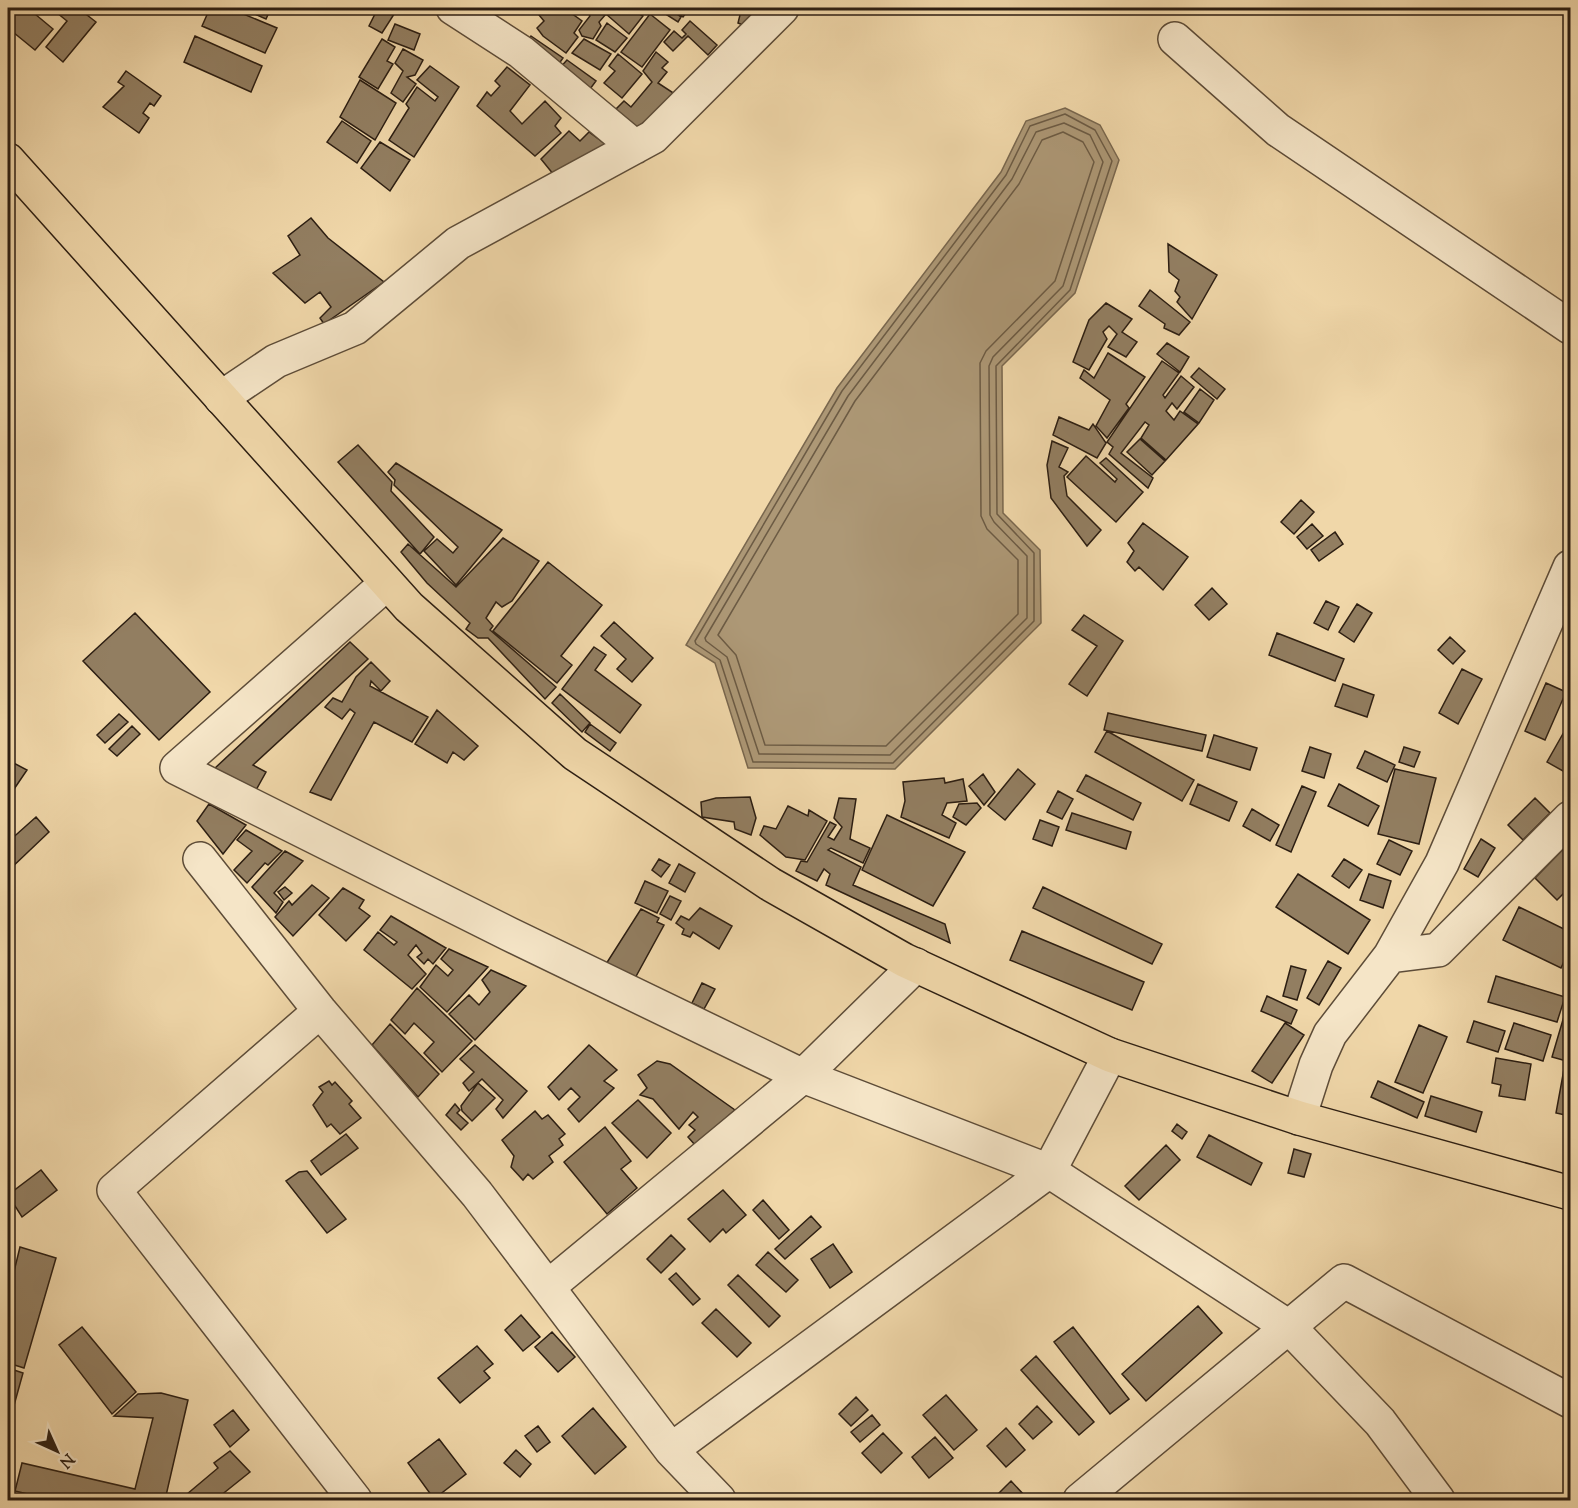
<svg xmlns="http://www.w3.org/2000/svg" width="1578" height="1508" font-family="'Sorts Mill Goudy',serif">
<rect width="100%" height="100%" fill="#f0d7a9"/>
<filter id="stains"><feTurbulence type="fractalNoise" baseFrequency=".00333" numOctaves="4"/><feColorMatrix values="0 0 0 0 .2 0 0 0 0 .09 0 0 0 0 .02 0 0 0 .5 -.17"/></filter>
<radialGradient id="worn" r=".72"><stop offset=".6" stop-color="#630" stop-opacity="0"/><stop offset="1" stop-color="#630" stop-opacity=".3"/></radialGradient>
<!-- water -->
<path fill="#ad9876" stroke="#79674e" stroke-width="1.5" d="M1065,108l35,17 19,35 -44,133 -73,73 1,147 37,37 1,73 -146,146 -147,-1 -33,-105 -29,-18 151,-257 164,-216 25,-51z"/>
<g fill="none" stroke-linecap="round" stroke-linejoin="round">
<!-- shore -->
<path stroke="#6c5b44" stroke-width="1.5" d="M1065,114l30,16 17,31 -42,129 -74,76 1,148 37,39v68l-141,142 -140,-1 -33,-102 -24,-16 -1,-3 147,-250 164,-216 24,-49z
M1064,123l26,12 13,27 -40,124 -70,71 -4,9 1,149 4,7 33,34v62l-137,137 -131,-1 -32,-97 -21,-16 -1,-3 143,-242 164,-217 24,-47z
M1063,132l20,10 11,20 -39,119 -69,70 -6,12 1,153 6,13 31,31v54l-132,132 -121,-1 -29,-90 -18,-20 137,-234 164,-217 23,-44z"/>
</g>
<!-- building -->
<path fill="#927e61" stroke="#2c1e12" stroke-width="1.5" d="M19,8h21l-5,6 18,15 -18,21 -27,-22v-7z
M51,8h27l18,14 -33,40 -17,-15 21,-26z
M210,8h19l48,20 -12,25 -63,-27z
M241,8h30l-5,11z
M378,8h20l-16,25 -13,-7z
M544,8h20l18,13 -8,12 4,4 -12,16 -23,-17 -6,-8 7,-7 -5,-6z
M586,8h43l14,8 -14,18 -23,-20 -7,8 2,4 -8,13 -11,-3 -3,-6 11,-14z
M656,8h12l13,9 -3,5z
M672,8h18l-7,9z
M734,8h36l-19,20 -13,-5 2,-8z
M650,14l20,16 -28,37 -21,-15z
M690,21l27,24 -9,10 -20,-19 -15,15 -9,-9 10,-11 8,7 4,-4 -4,-4z
M607,23l20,15 -12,14 -19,-12z
M395,24l25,10 -6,16 -26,-10z
M195,36l67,30 -11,26 -67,-30z
M531,36l32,22 -9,13 -28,-25z
M382,39l13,8 -8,14 6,3 -15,25 -19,-12z
M584,39l27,15 -11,16 -28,-17z
M403,49l20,11 -8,15 -8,2 9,7 -13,18 -12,-9 12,-22 -8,-8z
M656,52l12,10 -6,6 5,4 -9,11 20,13 -47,36 -20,-18 13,-13 7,6 21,-25 -9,-11z
M618,54l24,20 -20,24 -18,-15 11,-12 -6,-5z
M567,60l29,21 -12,16 -26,-27z
M430,66l29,21 -45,70 -25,-17 20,-32 -3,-4 11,-17 18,14 3,-4 -21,-17z
M507,67l23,18 -20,26 12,13 23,-23 16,17 -6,8 6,7 -26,23 -58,-50 10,-14 4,4 9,-10 -5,-5z
M126,71l35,25 -7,10 -4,-3 -7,10 6,5 -10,15 -36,-26 21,-21 -6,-4z
M360,80l36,23 -21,37 -35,-23z
M342,121l29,20 -14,22 -30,-21z
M569,131l11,10 9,-9 19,14 -50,34 -17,-21z
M380,142l30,18 -20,31 -29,-23z
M311,218l17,20 56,44 -60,42 -4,-6 11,-11 -11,-15 -15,11 -32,-30 27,-18 -12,-19z
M1168,244l49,31 -25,44 -15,-17 3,-5 -5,-6 4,-11 -10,-8z
M1150,290l40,32 -11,13 -15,-7 1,-4 -26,-18z
M1106,303l26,16 -10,13 15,10 -11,15 -18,-10 9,-13 -8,-8 -6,6 4,7 -18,31 -16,-8 16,-42z
M1167,343l22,14 -9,15 -23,-18z
M1108,353l37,24 -19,27 3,4 -22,30 -11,-12 14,-26 -30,-22 4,-8 10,8z
M1162,361l17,12 -16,22 2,3 16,-22 13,11 -17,22 -5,-6 -6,8 8,9 6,-9 18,13 -32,36 -25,-22 8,-13 -4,-3 -24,31 32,25 -5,10 -39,-34 4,-7 -6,-5z
M1199,368l26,21 -8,10 -26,-22z
M1200,389l14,11 -15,23 -15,-11z
M1059,417l30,13 4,-6 13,19 -9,15 -44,-23z
M1140,439l25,22 -13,14 -25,-23z
M1052,441l16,7 -9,19 9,5 -4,4 3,20 34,34 -14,16 -36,-48 -4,-33z
M358,445l34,37 -1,9 43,46 -14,17 -82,-92z
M1086,456l29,26 2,-3 -17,-16 6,-5 37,34 -27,30 -49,-45z
M396,463l106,67 -46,55 -32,-34 13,-12 16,14 5,-6 -64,-62 1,-5 -7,-8z
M1301,500l13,12 -20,22 -13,-12z
M1143,523l45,34 -25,33 -24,-23 -4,4 -8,-9 7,-11 -6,-8z
M1312,524l11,12 -16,13 -10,-12z
M1335,532l8,12 -24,17 -8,-11z
M503,538l36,23 -27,40 -10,6 -6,-5 -10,16 7,8 -3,4 66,57 -11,12 -57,-61h-10l-12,-9 4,-6 -43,-40 -26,-31 7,-8 48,43z
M548,562l54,43 -41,51 11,9 -15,18 -64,-52z
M1212,588l15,16 -18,16 -14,-15z
M1326,601l13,6 -11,23 -14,-7z
M1357,604l15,9 -18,29 -15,-10z
M135,613l75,79 -51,48 -76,-79z
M1084,615l39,26 -36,55 -18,-12 28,-38 -25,-16z
M614,622l39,36 -21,24 -15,-13 9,-10 -25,-23z
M1277,633l67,26 -9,22 -66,-26z
M1450,637l15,14 -12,13 -15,-14z
M350,642l18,17 -115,106 13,7 -10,18 -42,-21z
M594,647l12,8 -11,15 46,35 -21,28 -58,-44z
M371,662l19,19 -9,10 -10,-10 -1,5 58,31 -16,25 -38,-20 -43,78 -21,-8 45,-79 -5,-4 -8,10 -17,-12 8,-9 9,4 14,-25z
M1462,669l20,10 -24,45 -19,-11z
M1546,683l20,9 -21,48 -20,-9z
M1343,684l31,11 -7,22 -32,-11z
M560,694l30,29 -8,9 -30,-29z
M437,710l41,36 -14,14 -11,-8 -6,11 -32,-19z
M1108,713l98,22 -4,16 -98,-21z
M119,714l9,8 -23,21 -8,-8z
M590,724l26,19 -6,8 -25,-19z
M132,726l8,8 -23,22 -8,-7z
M1107,731l87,49 -12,21 -87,-49z
M1564,732l6,3v40l-23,-13z
M1214,735l43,13 -7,22 -43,-13z
M1310,747l21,7 -7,24 -22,-7z
M1404,747l16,5 -6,15 -15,-5z
M1365,751l30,14 -8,17 -30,-14z
M8,760l19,10 -19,28z
M1018,769l17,15 -30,36 -17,-14z
M1395,769l41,9 -17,66 -41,-10z
M983,774l12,18 -11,13 -15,-19z
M1086,775l55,28 -8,17 -56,-29z
M944,778l1,5 18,-4 4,22 -20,2 -5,12 14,8 -7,15 -48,-21 4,-16 -2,-19z
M1198,784l39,18 -8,19 -39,-17z
M1339,784l40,22 -11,20 -40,-20z
M1302,786l14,6 -25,60 -15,-7z
M1058,791l15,8 -11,20 -15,-7z
M750,797l6,21 -5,17 -16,-6 -1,-7 -32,-5 -1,-15 15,-4z
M839,798l17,1 -6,40 20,9 -7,15 -32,-15 -3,2 33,17 -8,18 92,39 5,19 -124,-58 4,-11 -6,-5 -7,12 -21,-10 5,-10 6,1 23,-40 6,3 -8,12 6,3 8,-13 -8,-9z
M1535,798l15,15 -27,27 -15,-15z
M977,803l4,5 -15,17 -13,-8 6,-13z
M209,804l37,21 -23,29 -26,-33z
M788,806l20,10 1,-6 18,11 -22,39 -19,-3 -26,-22 4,-9 12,3z
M1252,809l27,16 -9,16 -27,-15z
M1072,813l59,19 -5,17 -60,-19z
M887,815l78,37 -32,54 -71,-36z
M36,817l13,15 -41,39v-29z
M1040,820l19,7 -7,19 -19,-7z
M246,830l36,21 -14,14 -3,-2 -18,20 -13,-13 18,-19 -15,-11z
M1481,839l14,9 -17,29 -14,-8z
M1389,840l23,11 -12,24 -23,-11z
M1570,842v45l-13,13 -22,-22z
M285,851l18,10 -29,32 9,9 -7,11 -24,-26z
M659,859l11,6 -9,12 -9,-7z
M1344,859l18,11 -13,18 -17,-12z
M679,864l16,9 -10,19 -16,-9z
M1298,874l72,46 -22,34 -72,-47z
M1369,874l22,7 -8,27 -23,-8z
M645,881l23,10 -11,22 -22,-10z
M312,885l17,13 -36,38 -18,-19 14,-16 3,4z
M285,887l7,6 -8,7 -6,-8z
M1043,887l119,57 -10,20 -119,-56z
M343,888l21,12 -5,8 11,8 -24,25 -27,-26z
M670,896l11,5 -10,19 -11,-6z
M1519,907l51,25v16l-9,20 -58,-28z
M700,908l32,18 -13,23 -26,-17 -3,5 -8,-3 2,-5 -8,-6 5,-7 8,4z
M641,909l18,9 -2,4 7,3 -30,55 -28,-16z
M391,916l55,32 -13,16 -5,-5 -4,5 -7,-7 5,-4 -6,-8 -8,10 18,19 -14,15 -48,-39 14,-18 16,13 3,-3 -17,-12z
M1022,931l122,51 -12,28 -122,-50z
M449,949l39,18 -41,45 -27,-25 16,-22 12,11 5,-6 -12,-11z
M1328,961l13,7 -22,37 -12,-7z
M1291,966l15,4 -9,30 -14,-4z
M491,970l35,16 -51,54 -26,-26 20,-19 10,10 11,-13 -8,-12z
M1496,976l69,21 -8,25 -69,-20z
M702,983l13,6 -11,20 -12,-6z
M417,988l55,53 -30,31 -18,-19 10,-11 -20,-19 -9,11 -14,-14z
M1267,996l30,14 -6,14 -30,-13z
M1567,1006l3,1v55l-18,-5z
M1474,1021l31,10 -7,21 -31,-10z
M1285,1023l19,12 -32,48 -20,-12z
M1514,1023l37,12 -8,26 -38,-12z
M390,1024l49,50 -21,23 -46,-52z
M1419,1025l28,12 -24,56 -28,-11z
M475,1045l52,46 -24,27 -7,-9 7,-9 -21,-21 -13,12 -6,-8 11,-11 -14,-13z
M589,1045l28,25 -13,11 10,7 -35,34 -11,-13 12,-12 -9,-9 -12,12 -11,-13z
M1496,1058l35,6 -6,36 -26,-4 2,-11 -9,-2z
M657,1061l13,3 65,46 -40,35 -7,-8 7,-7 -6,-5 9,-8 -5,-5 -14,17 -26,-30 -13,-4 7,-7 -9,-13z
M1564,1069l6,1v46l-14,-3z
M329,1081l3,4 3,-3 17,19 -3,3 12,14 -21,16 -9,-10 -4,3 -14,-22 10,-13 -4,-5z
M1378,1081l46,21 -7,16 -46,-21z
M478,1083l17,15 -23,23 -10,-10 -1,-5z
M1431,1096l51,16 -6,20 -51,-16z
M638,1100l33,33 -24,25 -35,-35z
M455,1104l5,6 -3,3 11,10 -7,7 -15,-15z
M535,1111l7,8 6,-4 17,19 -6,5 4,6 -14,11 4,6 -20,17 -5,-5 -5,6 -12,-13 3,-11 -12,-16z
M1177,1124l10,8 -5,7 -10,-8z
M1569,1126h1v24l-6,-1z
M605,1127l26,34 -10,8 16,19 -30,26 -43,-52z
M346,1134l12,14 -37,27 -10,-14z
M1209,1135l53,28 -11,22 -54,-28z
M1166,1145l14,15 -41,40 -14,-14z
M1294,1149l17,5 -7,23 -16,-4z
M41,1170l16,20 -35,27 -14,-22z
M307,1171l39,48 -19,14 -41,-52 13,-9z
M723,1190l23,25 -20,18 -3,-4 -13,13 -22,-23z
M763,1200l26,30 -10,9 -26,-29z
M811,1216l10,11 -36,32 -10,-10z
M671,1235l14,14 -24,24 -14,-14z
M833,1244l19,28 -22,16 -19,-29z
M20,1247l36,11 -32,110 -16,-5v-67z
M768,1252l30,28 -12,12 -30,-27z
M8,1255l6,2 -6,24z
M676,1273l24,26 -7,6 -24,-26z
M738,1275l42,41 -11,11 -41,-42z
M1198,1306l24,27 -76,68 -24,-27z
M716,1309l35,34 -14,14 -35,-34z
M521,1315l19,22 -17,14 -18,-21z
M82,1327l54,65 -24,22 -53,-69z
M1073,1327l56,72 -19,15 -56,-72z
M552,1332l23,25 -17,15 -23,-25z
M477,1346l16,18 -9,7 6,7 -30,25 -22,-25z
M1036,1356l58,66 -15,13 -58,-65z
M8,1368l15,5 -15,54z
M161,1393l27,7 -23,100h-112l-38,-9 7,-28 113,26 18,-71 -39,-2 24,-22z
M946,1395l31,35 -23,20 -31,-35z
M856,1397l12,13 -17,16 -12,-12z
M1037,1406l15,16 -19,17 -14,-15z
M593,1408l33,39 -31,27 -33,-38z
M233,1410l16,20 -19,17 -16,-22z
M872,1415l8,10 -20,17 -9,-10z
M538,1426l12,16 -13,10 -12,-16z
M1006,1428l19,22 -19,17 -19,-21z
M883,1433l19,20 -21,20 -19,-20z
M935,1437l18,21 -24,20 -17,-21z
M439,1439l27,35 -32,25 -26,-36z
M516,1450l15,14 -11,13 -16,-14z
M230,1451l20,21 -35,28h-35l38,-32 -4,-5z
M1011,1481l14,15 -5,4h-28z"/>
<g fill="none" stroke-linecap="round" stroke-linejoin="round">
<defs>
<path id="minor" d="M453,8l68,44 114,95
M1175,39l103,91 292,197
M221,398l55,-37 79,-33 103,-85 195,-106 129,-129
M387,583l-210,185 332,166 294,142 -255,211
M200,859l120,152 157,183 194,256
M1390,956l48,-6 132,-132
M916,965l-113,111 246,95 61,-116
M320,1011l-206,179 241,310
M1299,1118l17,-53 14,-31 60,-78 52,-93 128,-296
M719,1500l-48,-50 378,-279 240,156 91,95 58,78
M1080,1500l264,-219 226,120"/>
<path id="major" d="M8,160l401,447 166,147 195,130 134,76 206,95 189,63 271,75"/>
</defs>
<!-- minor casing -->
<use href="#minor" stroke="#5d4c38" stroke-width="36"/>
<!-- major casing -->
<use href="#major" stroke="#2c1e12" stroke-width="36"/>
<!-- minor -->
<use href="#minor" stroke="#f5e5c7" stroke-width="33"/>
<!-- major -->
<use href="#major" stroke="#f0d7a9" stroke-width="33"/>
</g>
<!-- margin -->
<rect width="1578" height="1508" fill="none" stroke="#f0d7a9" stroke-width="30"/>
<rect x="9" y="9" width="1560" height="1490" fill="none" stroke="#2c1e12" stroke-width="3"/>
<rect x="15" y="15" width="1548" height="1478" fill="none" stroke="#2c1e12" stroke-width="1.5"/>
<!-- north arrow -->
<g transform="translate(57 1451) rotate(135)" stroke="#f5e5c7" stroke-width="4.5" paint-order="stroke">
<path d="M0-4.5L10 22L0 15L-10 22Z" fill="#2c1e12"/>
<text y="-9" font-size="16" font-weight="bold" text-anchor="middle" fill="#2c1e12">N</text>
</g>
<rect width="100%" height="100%" filter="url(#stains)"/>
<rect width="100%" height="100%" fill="url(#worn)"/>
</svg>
